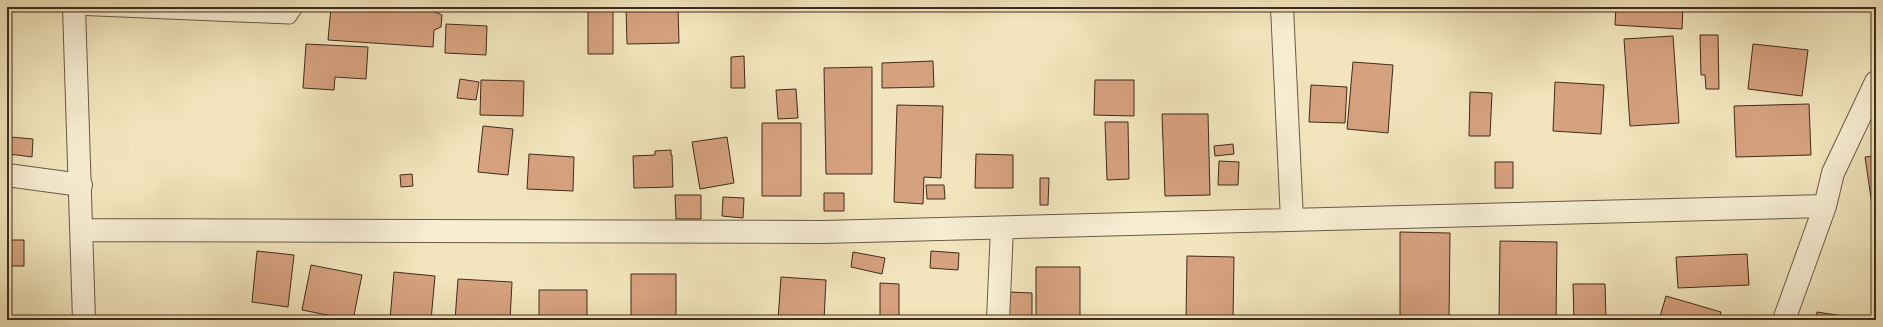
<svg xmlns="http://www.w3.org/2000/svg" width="1883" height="327" font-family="'Sorts Mill Goudy',serif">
<rect width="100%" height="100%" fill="#f2e5bd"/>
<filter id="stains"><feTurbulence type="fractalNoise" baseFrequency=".005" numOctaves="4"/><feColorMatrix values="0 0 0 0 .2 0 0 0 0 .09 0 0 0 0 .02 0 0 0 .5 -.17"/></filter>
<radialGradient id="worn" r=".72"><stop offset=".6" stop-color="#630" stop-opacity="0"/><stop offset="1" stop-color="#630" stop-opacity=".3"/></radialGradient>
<!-- building -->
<path fill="#d6a17f" stroke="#402b1e" d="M331,7h104v5l7,3 -1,12 -7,3 -1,17 -105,-7z
M588,7h25v47h-25z
M626,7h52l1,36 -52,1z
M1616,7h67l-1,22 -67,-4z
M7,8l5,1 -5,30z
M446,24l41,2 -1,29 -41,-2z
M1700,35h18l1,54h-13l-1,-14h-4z
M1673,36l6,87 -49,3 -6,-87z
M306,44l62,3 -2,32 -31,-2 -1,13 -31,-2z
M1753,44l55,6 -6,46 -54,-7z
M744,56l1,32h-14v-31z
M933,61l1,26 -52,1v-25z
M1353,62l40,3 -5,68 -41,-4z
M872,67v107h-46l-2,-106z
M460,79l19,3 -3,18 -19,-2z
M481,80l43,1 -1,35 -43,-1z
M1095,80h39v36l-40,-1z
M1555,82l49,3 -3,49 -48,-3z
M1311,85l36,2 -2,36 -36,-1z
M796,89l2,29 -20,1 -2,-29z
M1470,92l22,1 -2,43h-21z
M1809,104l2,51 -75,2 -2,-51z
M897,105l46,1 -2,72 -17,-1 -1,27 -29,-2z
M1162,114h46l2,81 -45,1z
M1105,122h23l1,57 -22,1z
M762,123h39v73h-39z
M483,126l30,3 -5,46 -30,-3z
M10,137l23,2 -1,18 -23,-3z
M727,137l7,46 -34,6 -8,-47z
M1233,144l1,10 -19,2 -1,-10z
M671,150v5h1l1,32 -39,1 -1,-32 22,-1v-4z
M529,154l45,3 -1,34 -46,-2z
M976,154l37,1v33h-38z
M1876,156v49h-4l-7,-48z
M1219,161l20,1 -1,23h-20z
M1495,162h18v26h-18z
M412,174l1,12 -12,1 -1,-12z
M1040,178h9l-1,27h-8z
M926,185h18l1,14h-18z
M824,193h20v18h-20z
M675,195h26v24h-25z
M723,197l21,1 -1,20 -21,-2z
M1400,232l50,1 -1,87h-49z
M7,240h17v26h-17z
M1500,241l57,1 -1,78h-57z
M257,251l37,4 -6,52 -36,-5z
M931,251l28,2 -1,17 -28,-2z
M853,252l32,6 -3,16 -31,-7z
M1747,254l2,31 -71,3 -2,-31z
M1187,256l47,1 -1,63h-47z
M311,265l51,10 -9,45 -51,-10z
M1036,267h44v53h-44z
M394,272l41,4 -4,44h-41z
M631,274h45v46h-45z
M781,277l45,3 -2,40h-46z
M458,279l54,3 -2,38h-55z
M880,283l19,1v36h-19z
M1573,284h32l1,36h-32z
M539,290h48v30h-48z
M1010,292l22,1v27h-23z
M1666,296l55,16 -2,8h-60z
M1817,312l52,8h-53z"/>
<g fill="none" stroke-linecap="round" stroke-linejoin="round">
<defs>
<path id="service" d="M74,7l215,9 6,-9"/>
<path id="minor" d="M74,7l10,313
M1282,7l10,213
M7,175l74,10
M82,230l741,2 1002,-26
M998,320l4,-92
M1784,320l41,-114 8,-33 43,-91"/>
</defs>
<!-- service casing -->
<use href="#service" stroke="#6c5a46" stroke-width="17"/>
<!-- minor casing -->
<use href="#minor" stroke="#6c5a46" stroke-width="24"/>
<!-- service -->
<use href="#service" stroke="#f7eed4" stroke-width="15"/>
<!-- minor -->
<use href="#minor" stroke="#f7eed4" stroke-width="22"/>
</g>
<!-- margin -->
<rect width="1883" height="327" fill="none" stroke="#f2e5bd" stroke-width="24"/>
<rect x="8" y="8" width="1867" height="311" fill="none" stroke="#402b1e" stroke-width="2"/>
<rect x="12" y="12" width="1859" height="303" fill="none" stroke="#402b1e"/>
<rect width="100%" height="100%" filter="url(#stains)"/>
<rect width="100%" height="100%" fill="url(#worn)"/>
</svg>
